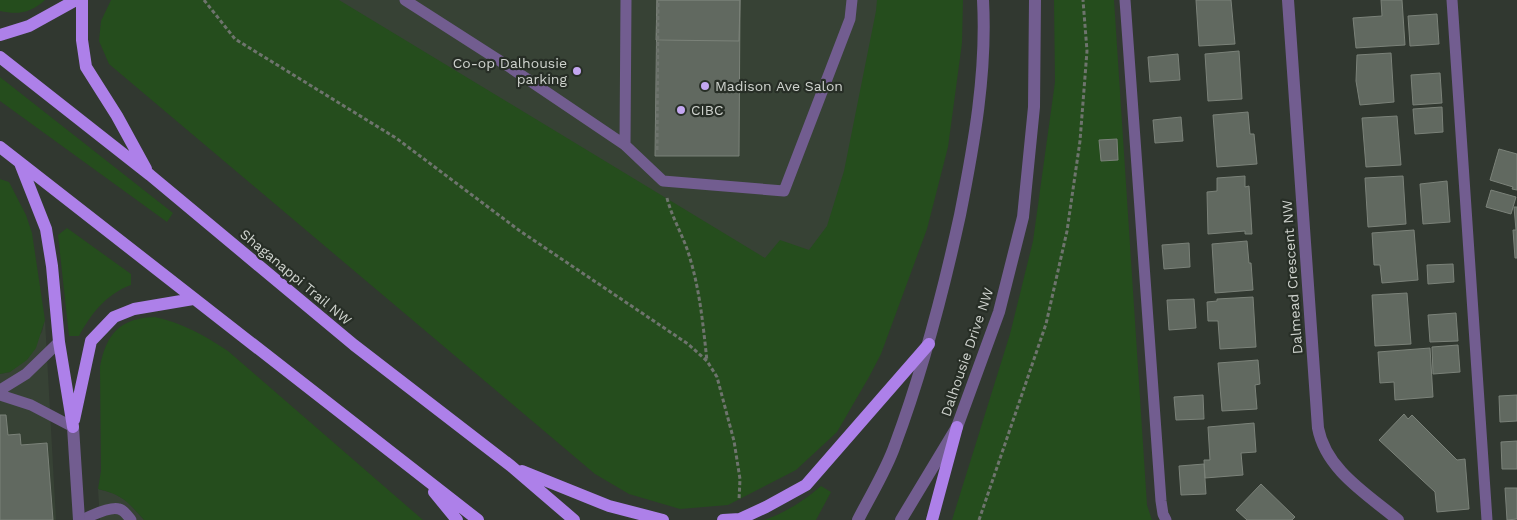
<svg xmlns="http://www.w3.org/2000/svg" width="1517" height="520" font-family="'Work Sans',sans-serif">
<rect width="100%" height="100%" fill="#313830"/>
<!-- built -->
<path fill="#374235" d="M312,0h599l-87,326z
M45,320l11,200h-56v-146l10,-2 32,-40z
M98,489l15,4 14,8 17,19h-44z"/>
<!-- green -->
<path fill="#254d1d" d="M0,0h45c-14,13 -27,15 -45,11z
M111,0h228l426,258 15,-18 29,10 18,-24 17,-55 32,-160 1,-11h86l-1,43 -14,104 -21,82 -46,125 -12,23 -32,55 -41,38 -68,35 -48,4 -51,-15 -34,-20 -486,-410 -10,-23 2,-20z
M1054,0h60l33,505 5,15h-200l58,-186 23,-93 22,-159z
M0,77l173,136 -6,9 -167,-121z
M0,179l9,3 17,33 6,18 13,87 -9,28 -9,12 -17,12 -10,2z
M67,228l64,46v11c-25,9 -40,29 -52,51h-10l-11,-101z
M155,317c27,6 49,18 73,34l195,169h-279c-16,-18 -21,-25 -46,-31l3,-18 -1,-104c6,-33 20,-49 55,-50z
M821,486l10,6 -15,28h-52c21,-7 41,-20 57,-34z"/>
<!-- building -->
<path fill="#616960" stroke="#7b8279" d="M657,0h83l-1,156h-84z
M657,0h83l-1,41 -83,-1z
M1196,0h35l4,44 -36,2z
M1381,0h21l3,45 -49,3 -3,-30 29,-2z
M1437,14l2,30 -29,2 -2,-30z
M1239,51l3,48 -34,2 -3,-47z
M1391,53l3,49 -34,3 -4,-24 1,-26z
M1178,54l2,26 -30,2 -2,-25z
M1440,73l2,30 -29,2 -2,-30z
M1442,107l1,25 -28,2 -2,-25z
M1248,112l2,22h4l3,30 -40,3 -4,-52z
M1397,116l4,49 -35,2 -4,-49z
M1181,117l2,24 -28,2 -2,-23z
M1117,139l1,21 -17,1 -2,-21z
M1499,149l18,5v36l-5,-1 1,-2 -23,-7z
M1245,176v11l4,-1 3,48h-7v-3l-37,3 -1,-42 10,-1v-13z
M1403,176l3,48 -38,3 -3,-49z
M1447,181l3,41 -27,2 -3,-40z
M1491,190l25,7 -5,17 -25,-7z
M1514,207h3v51h-2l-2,-28h3z
M1414,230l4,50 -36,3 -2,-18h-6l-2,-32z
M1247,241l2,22h2l2,27 -38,3 -3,-49z
M1189,243l1,24 -26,2 -2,-24z
M1453,264l1,18 -26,2 -1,-19z
M1407,293l4,51 -36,2 -3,-51z
M1253,297l3,50 -36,2 -2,-28h-10l-1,-19 10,-1v-2z
M1194,299l2,29 -27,2 -2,-30z
M1456,313l2,28 -28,1 -2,-27z
M1458,345l2,27 -27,2 -1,-27z
M1430,348l3,49 -38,3 -1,-18 -14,1 -2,-31z
M1258,360l2,24 -5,1 2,24 -35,2 -4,-48z
M1203,395l1,24 -28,1 -2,-23z
M1517,395v26l-17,1 -1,-26z
M1404,414l4,5 4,-4 45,45 8,-1 4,50 -32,3 -2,-20 -56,-52z
M0,415h6l2,20 12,-1 1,11 26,-2 6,77h-53z
M1254,423l2,29 -15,1 2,22 -38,3 -1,-18h6l-2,-33z
M1517,441v28h-15l-1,-27z
M1204,464l2,30 -25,1 -2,-29z
M1261,484l34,33 -3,3h-45l-11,-10z
M1505,488h12v31l-10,1z"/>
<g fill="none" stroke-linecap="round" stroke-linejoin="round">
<!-- path -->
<path stroke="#6e746d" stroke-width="3" stroke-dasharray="4 2.5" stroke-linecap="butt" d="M204,0l31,39 161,99 124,93 168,113 19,17 10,16 17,64 6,38 -1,21
M657,150l1,-150
M667,198c5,20 16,37 22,57 11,35 14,70 18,106
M979,520l67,-196 21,-93 13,-90 7,-90 -4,-51"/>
<!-- service -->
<path stroke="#725d90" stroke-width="11" d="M405,0l103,66 117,79 38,36 121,10 66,-172 2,-19
M1125,0l36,501 2,13 3,6
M1452,0l35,520
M625,145l1,-145
M0,390l26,-16 33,-32
M0,395l31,10 42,22
M82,520c8,-4 28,-14 37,-11 5,1 9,7 12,11"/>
<!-- minor -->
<path stroke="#725d90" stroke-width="12" d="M1288,0l30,428c8,42 49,66 80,92
M73,427l6,93"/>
<!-- tertiary -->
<path stroke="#725d90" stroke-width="12" d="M858,520c12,-24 28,-49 37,-75 28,-75 48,-152 65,-230 14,-71 27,-142 23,-215
M901,520l56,-93 42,-115 24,-95 11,-110 1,-107"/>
<!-- primary -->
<path stroke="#ad80e9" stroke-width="12" d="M82,0v40l4,27 31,49 29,53
M0,35l29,-9 47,-26
M0,57l150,118 204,170 157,121 63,54
M0,147l478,373
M20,163l26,66 6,37 7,76 14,85
M74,420l17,-79 23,-24 20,-8 59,-10
M522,471l87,35 54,14
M434,492l23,28
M723,520l17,-1 26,-12 40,-22 123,-141
M932,520l25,-93"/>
</g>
<!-- markers -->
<g fill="#c4a7f1" stroke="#272e26" stroke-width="2">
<circle cx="577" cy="71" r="5"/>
<circle cx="705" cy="86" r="5"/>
<circle cx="681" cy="110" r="5"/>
</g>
<g text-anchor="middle" stroke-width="4.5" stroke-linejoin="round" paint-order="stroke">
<!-- poi labels -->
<g font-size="14" fill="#cfd3ce" stroke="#272e26" text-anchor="start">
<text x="567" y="68" text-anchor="end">Co-op Dalhousie<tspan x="567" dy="16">parking</tspan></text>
<text x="715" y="91">Madison Ave Salon</text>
<text x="691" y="115">CIBC</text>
</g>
<!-- street labels -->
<g font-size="14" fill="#cfd3ce" stroke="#272e26">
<text transform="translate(296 277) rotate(40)" y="5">Shaganappi Trail NW</text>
<text transform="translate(1292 277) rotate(-94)" y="5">Dalmead Crescent NW</text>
<text transform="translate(967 352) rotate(-71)" y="5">Dalhousie Drive NW</text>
</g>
</g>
</svg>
